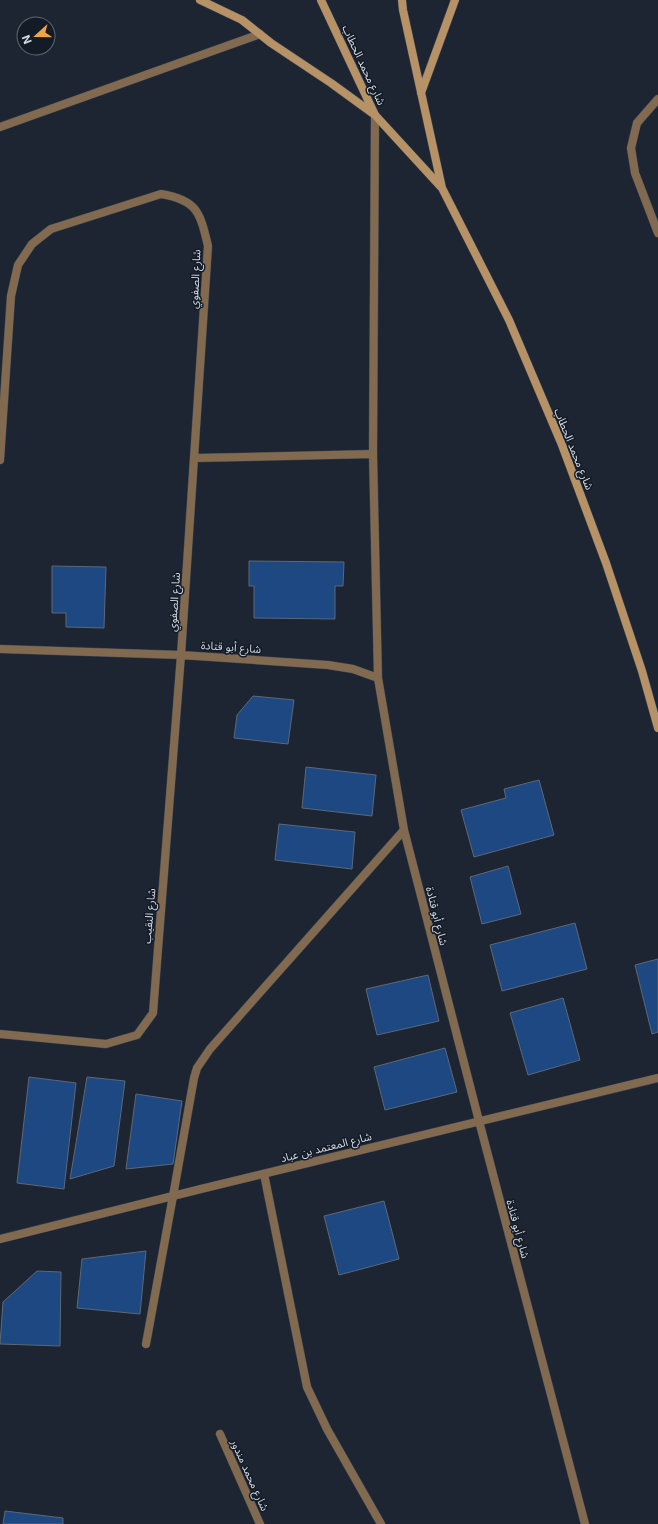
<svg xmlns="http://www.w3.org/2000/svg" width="658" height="1524" font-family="Inter,'Noto Sans Arabic',sans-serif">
<rect width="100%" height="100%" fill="#1c2531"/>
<!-- building -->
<path fill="#1e4882" stroke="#5d6877" d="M249,561l95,1 -1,24h-8v33l-81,-1v-32h-5z
M52,566l54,1 -2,61 -38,-1v-14h-14z
M253,696l41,4 -6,44 -54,-6 3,-23z
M306,767l70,8 -4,41 -70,-8z
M539,780l15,55 -80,22 -13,-47 45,-12 -2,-9z
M279,824l76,8 -3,37 -77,-9z
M508,866l13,48 -39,10 -12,-47z
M575,923l12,46 -85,22 -12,-46z
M658,959v73l-6,2 -17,-69z
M428,975l11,46 -62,14 -11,-46z
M563,998l17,62 -52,15 -18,-62z
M445,1048l12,44 -72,18 -11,-43z
M29,1077l47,6 -12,106 -47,-6z
M87,1077l38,4 -11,85 -44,13z
M136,1094l46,7 -9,63 -47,5z
M384,1201l15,58 -60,16 -15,-59z
M146,1251l-6,63 -63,-6 5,-49z
M37,1271l24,1 -1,74 -60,-2 3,-42z
M5,1511l58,7v6h-60z"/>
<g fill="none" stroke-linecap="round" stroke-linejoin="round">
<defs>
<path id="lane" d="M373,454l2,-339
M146,1344l27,-148"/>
<path id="street" d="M658,99l-21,24 -6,25 4,25 23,60
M0,127l260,-93
M195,458l178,-4 5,224 26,152 75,291 106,403
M0,460l11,-164 7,-31 14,-21 19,-15 110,-35c36,6 39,18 47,52l-27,409 -28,358 -16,22 -31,9 -106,-10
M0,649l181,6 147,10 25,4 25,9
M264,1174l43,213 20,42 54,95
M173,1196l21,-118 3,-10 13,-19 194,-219
M0,1239l205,-51 453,-110
M220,1434l40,90"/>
<path id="secondary" d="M200,0l42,20 29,23 60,40 44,32
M321,0l54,115 66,72
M402,0l1,10 39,178 67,132 53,125 44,118 36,108 16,57
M421,93l34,-93"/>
</defs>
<!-- lane casing -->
<use href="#lane" stroke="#3a424e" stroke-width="9"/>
<!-- street casing -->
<use href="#street" stroke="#3a424e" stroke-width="9"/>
<!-- secondary casing -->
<use href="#secondary" stroke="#3a424e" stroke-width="9"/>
<!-- lane -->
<use href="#lane" stroke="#816a4f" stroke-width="8"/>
<!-- street -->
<use href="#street" stroke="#816a4f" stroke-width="8"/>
<!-- secondary -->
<use href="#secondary" stroke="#b69266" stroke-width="8"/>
</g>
<g text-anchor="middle" stroke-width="3" stroke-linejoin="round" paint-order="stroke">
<!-- street labels -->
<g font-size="11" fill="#d6dce4" stroke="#131b27">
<text transform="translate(364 65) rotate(65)" y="4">شارع محمد الحطاب</text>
<text transform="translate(195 279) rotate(-87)" y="4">شارع الصفوي</text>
<text transform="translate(574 449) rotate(68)" y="4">شارع محمد الحطاب</text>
<text transform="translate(174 602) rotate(-86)" y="4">شارع الصفوي</text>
<text transform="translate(231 647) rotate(4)" y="4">شارع أبو قتادة</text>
<text transform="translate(149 916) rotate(-85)" y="4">شارع النقيب</text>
<text transform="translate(437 916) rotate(76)" y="4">شارع أبو قتادة</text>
<text transform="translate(326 1147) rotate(-14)" y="4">شارع المعتمد بن عباد</text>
<text transform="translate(518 1229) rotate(75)" y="4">شارع أبو قتادة</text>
<text transform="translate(250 1475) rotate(66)" y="4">شارع محمد مندور</text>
</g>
</g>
<!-- north arrow -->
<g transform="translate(36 36) rotate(249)"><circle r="19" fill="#131b27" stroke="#616873"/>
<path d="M0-3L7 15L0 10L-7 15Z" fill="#f0a63f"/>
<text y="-6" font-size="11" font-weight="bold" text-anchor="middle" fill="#d6dce4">N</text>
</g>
</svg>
